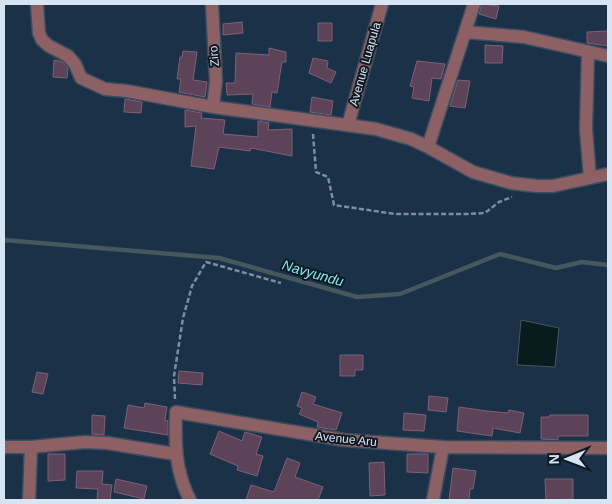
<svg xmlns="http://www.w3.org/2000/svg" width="612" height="504" font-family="Arial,sans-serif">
<rect width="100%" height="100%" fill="#1b3147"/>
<!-- water -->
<path fill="#061c1d" stroke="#45585d" d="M521,320l38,8 -4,39 -38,-2z"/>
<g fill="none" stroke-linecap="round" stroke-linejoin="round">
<!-- stream -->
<path stroke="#45585d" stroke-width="4.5" d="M4,240l215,18 138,39 43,-3 100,-40 56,14 26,-6 26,3"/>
</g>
<!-- building -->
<path fill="#5d4358" stroke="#7d6177" d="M482,4l17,2 -3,13 -17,-5z
M242,22l1,11 -20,2v-11z
M318,23h14v18h-14z
M608,31v15l-21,-3v-11z
M485,45l18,1 -1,17h-17z
M269,48l17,4v10h-4l-5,31 -5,-1 -2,15 -18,-3 1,-10 -26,1 -1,-12h9l1,-30 33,2z
M183,51l14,1 -4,28 14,2 -2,15 -26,-5 2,-13h-4l3,-22h2z
M313,58l15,3 -1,7 9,4 -5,11 -22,-10z
M54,60l9,2 5,6 -1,10 -14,-1z
M417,61l28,3 -4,15 -9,-1 -3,23 -17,-3 2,-11 -4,-1z
M458,80l12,1 -5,27 -15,-2z
M312,97l21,4 -2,14 -21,-3z
M125,99l17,3 -1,11 -17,-1z
M185,110l17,3 -1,5 24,2 -2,14 35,3v-16l11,2 -1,7 24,-1v27l-41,-8 -1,3 -31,-4 -5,22 -23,-3 5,-40 -11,1z
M340,355h23v15h-8v6h-15z
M179,371l24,2 -1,12 -24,-2z
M37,372l11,2 -5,20 -11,-2z
M302,392l14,5 -3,7 29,9 -6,17 -19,-3 1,-5 -19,-8 3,-6 -5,-2z
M429,396l19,2 -2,14 -18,-2z
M145,403l22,4 -2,13 3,1v14l-44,-7 4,-23 16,3z
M459,407l28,4 21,2 1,-3 15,3 -4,20 -27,-5 -1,8 -35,-5z
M404,413l22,2 -2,16 -21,-1z
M92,415l13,1 -1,19 -12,-1z
M550,415h38v21h-30v4l-17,-1v-22h8z
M219,431l23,10 3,-9 17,5 -6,17 7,2 -6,20 -20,-6 1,-4 -28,-12z
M48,454h17v26l-17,1z
M407,454h21v19l-21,-1z
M287,458l13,5 -5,14 28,10 -5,13h-72l5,-15 23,7z
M384,462l1,33 -15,1 -1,-33z
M453,468l23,3 -3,18h-3l-1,11h-20z
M77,471h26l-1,13 10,1 -2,15h-13l1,-11 -22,-1z
M116,479l31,7 -3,13 -30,-7z
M545,479h28v20l-27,1z"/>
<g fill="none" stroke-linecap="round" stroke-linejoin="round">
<defs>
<path id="minor" d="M37,4l2,29 3,7 7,6 19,10 7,8 6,14 24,11 22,2 86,16 163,22 35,10 17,8 45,25 38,11 26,3h16l55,-12
M212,4l4,77 -3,26
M465,32l59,5 84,19
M588,52l-2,77 4,49
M348,125l34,-121
M428,147l46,-143
M4,447h27l-2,53
M31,447l54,-5 22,1 68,11
M190,500c-15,-29 -15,-56 -14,-88l168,28 99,7 165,1
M433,500l10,-53"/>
</defs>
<!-- minor casing -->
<use href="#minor" stroke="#394e62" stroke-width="15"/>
<!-- path -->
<path stroke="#7d8ea0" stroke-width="2.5" stroke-dasharray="5 2.5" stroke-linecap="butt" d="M313,134l3,38 12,5 6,28 61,9h73l17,-1 14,-11 13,-5
M175,399l-1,-23 9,-58 9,-32 14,-24 75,21"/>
<!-- minor -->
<use href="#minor" stroke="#8d6064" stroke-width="12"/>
</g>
<g text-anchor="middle" stroke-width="4" stroke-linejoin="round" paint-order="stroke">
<!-- street labels -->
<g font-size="12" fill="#d7e4f2" stroke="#0f1922">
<text transform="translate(214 56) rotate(-95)" y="4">Ziro</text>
<text transform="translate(365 64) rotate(-74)" y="4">Avenue Luapula</text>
<text transform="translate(346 439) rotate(6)" y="4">Avenue Aru</text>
</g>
<!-- water labels -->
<g font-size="14" font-style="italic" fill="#7fedf0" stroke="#0f1922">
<text transform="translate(313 273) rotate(16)" y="5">Navyundu</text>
</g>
</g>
<!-- border -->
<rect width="612" height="504" fill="none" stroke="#d7e4f2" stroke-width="10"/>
<!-- north arrow -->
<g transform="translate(567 459) rotate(269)" stroke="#0f1922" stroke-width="4" paint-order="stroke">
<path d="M0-4L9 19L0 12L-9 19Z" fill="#d7e4f2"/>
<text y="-8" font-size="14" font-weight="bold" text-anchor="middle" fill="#d7e4f2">N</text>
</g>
</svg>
